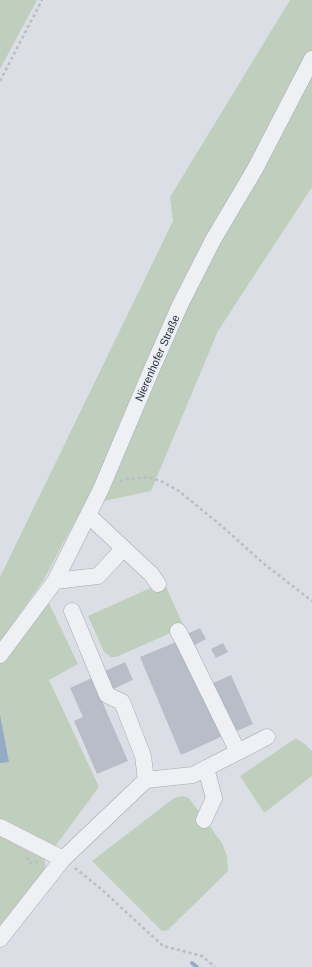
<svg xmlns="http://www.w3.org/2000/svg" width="312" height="967" font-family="Arial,sans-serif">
<rect width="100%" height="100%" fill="#dbdfe5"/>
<!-- green -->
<path fill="#c0cfbd" d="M0,0h37l-37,69z
M290,0h22v187l-94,144 -67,160 -47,10 -17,-2 -44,82 -43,61v-65l173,-356 -3,-24z
M164,582l20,45 -68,30h-5l-7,-5 -16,-36z
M48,601l30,63 -29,16 50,107 -45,61 -54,-27v-159z
M296,738l10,7 6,6v25l-48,37 -24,-37z
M182,796l7,2 33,45 5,13 1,15 -60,59 -6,1 -70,-70 82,-63z
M0,831l44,23 2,17 -46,58z"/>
<!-- water -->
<path fill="#96aac5" d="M0,715l9,47 -9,1z"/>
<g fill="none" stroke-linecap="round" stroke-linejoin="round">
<!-- stream -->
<path stroke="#96aac5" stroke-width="4" d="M192,963l5,4"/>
</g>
<!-- building -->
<path fill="#b9bdc8" d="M200,628l6,11 -15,8 -6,-12z
M181,640l42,96 -42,19 -41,-98z
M223,643l5,9 -12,6 -5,-9z
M125,662l8,18 -20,9 -8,-18z
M231,675l22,49 -18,8 -22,-49z
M92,678l36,83 -31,13 -23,-53 9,-4 -13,-29z"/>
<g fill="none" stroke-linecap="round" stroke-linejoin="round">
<defs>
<path id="minor" d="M88,515l63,59 7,10
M55,581l43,-5 25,-27
M178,631l5,9 55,112
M0,655l55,-74 46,-92 50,-118 29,-66 33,-65 42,-71 57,-110
M146,780l47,-5 74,-38
M204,820l10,-22 -8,-30
M0,827l63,32 -63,80
M63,859l83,-79 -3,-24 -21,-54 -15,-7 -35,-84"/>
</defs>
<!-- minor casing -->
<use href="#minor" stroke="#a5a9b2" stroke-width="17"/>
<!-- path -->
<path stroke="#babdc4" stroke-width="2.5" stroke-dasharray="3 3" stroke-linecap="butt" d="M0,81l42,-81
M120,481l7,-2 21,-2 15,5 16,9 45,37 39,35 49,38
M27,857l3,6 8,-1
M75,868l25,20 63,58 39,10 13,11"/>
<!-- minor -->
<use href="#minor" stroke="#eef0f4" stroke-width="16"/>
</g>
<g text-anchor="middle" stroke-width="3.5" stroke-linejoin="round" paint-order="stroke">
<!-- street labels -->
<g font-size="11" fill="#262c3b" stroke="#eaeef3">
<text transform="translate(157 358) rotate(-66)" y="4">Nierenhofer Straße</text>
</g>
</g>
</svg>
